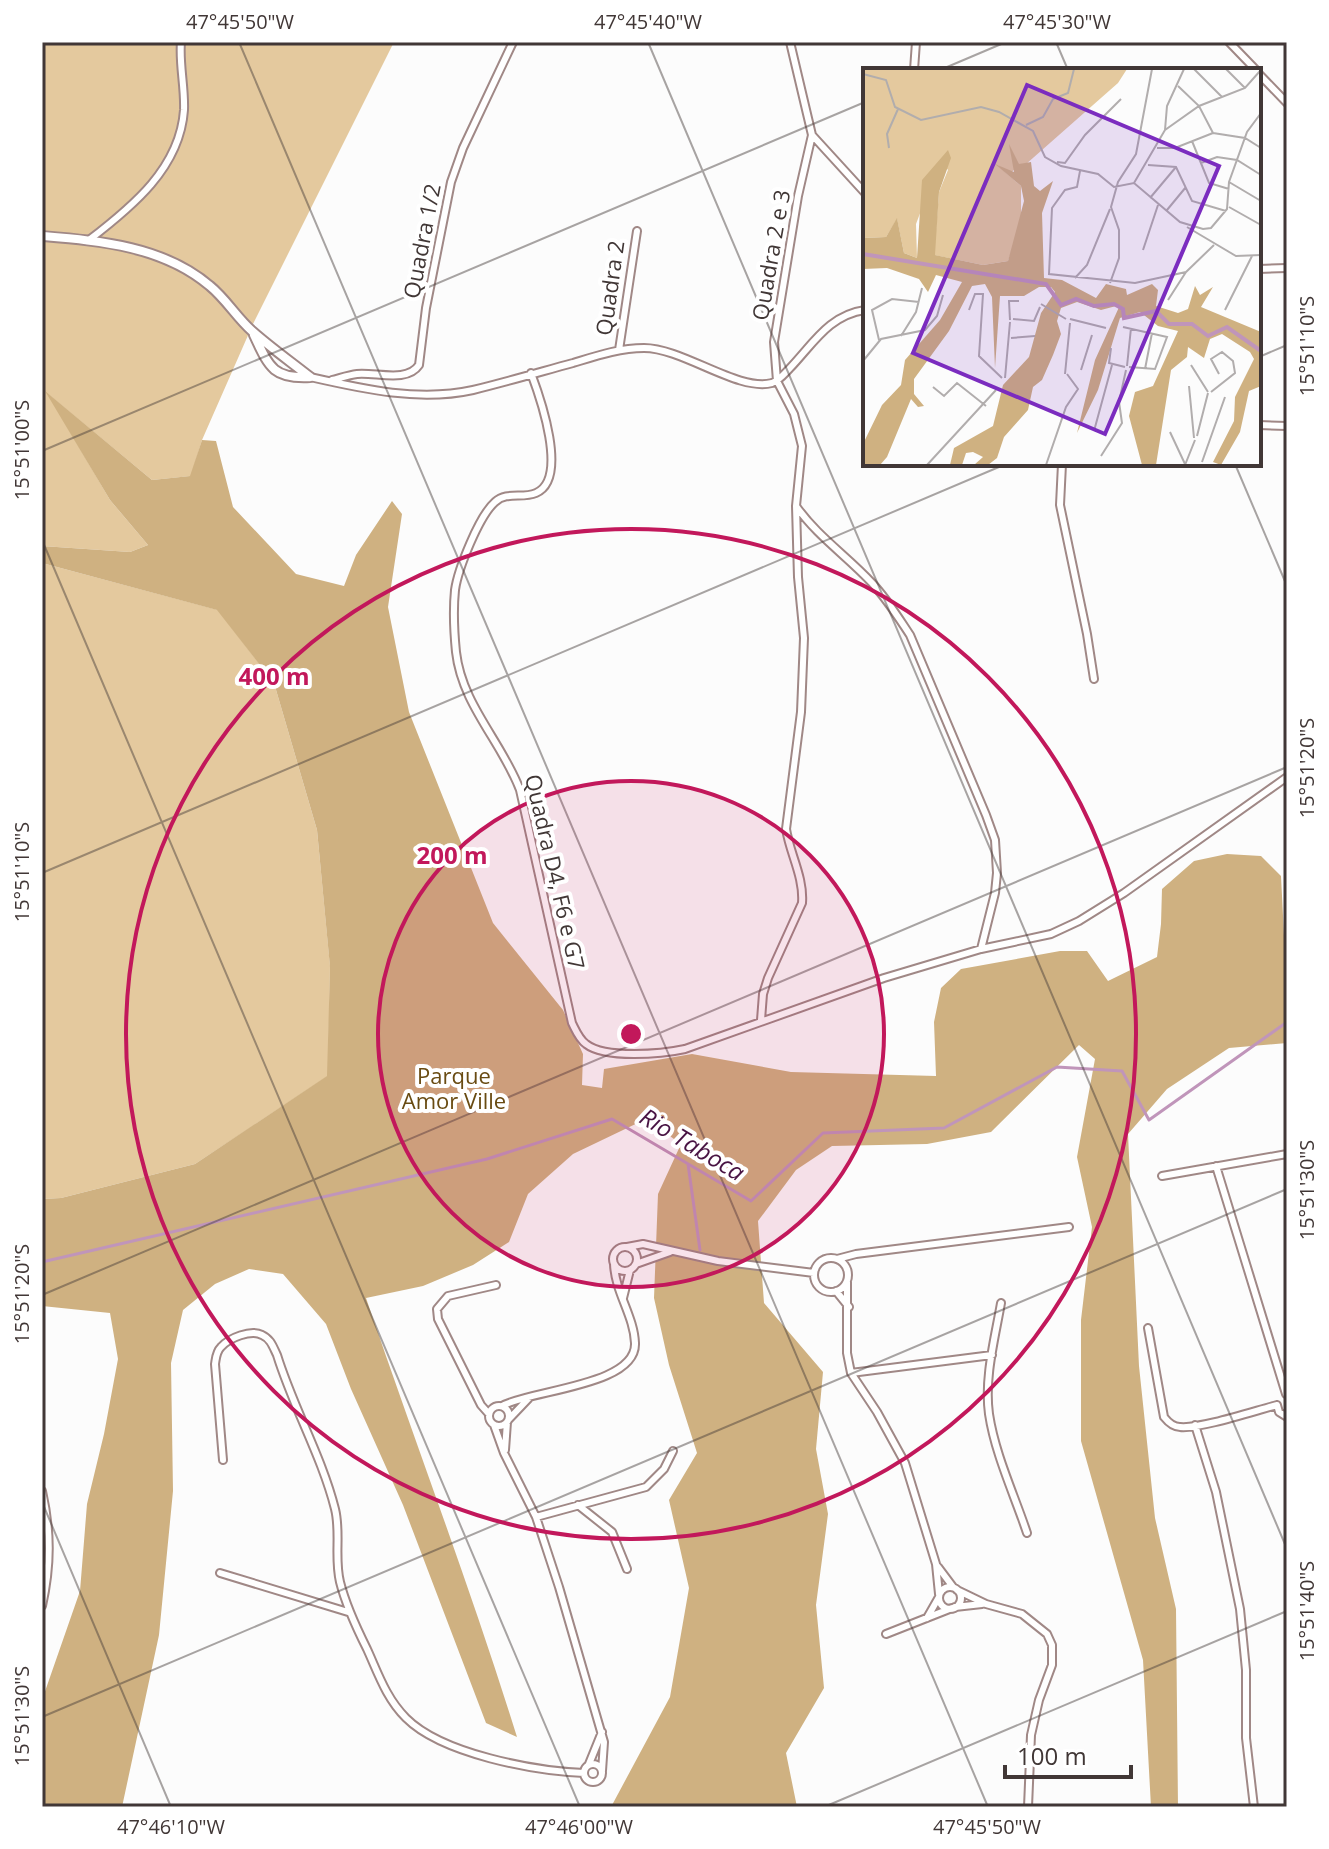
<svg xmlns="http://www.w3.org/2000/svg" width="1329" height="1849" font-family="'Open Sans',sans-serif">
<rect width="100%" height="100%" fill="#fcfcfc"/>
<!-- green -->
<path fill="#e4c99e" d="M42,42h352l-141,282 -51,116 -11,36 -39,4 -104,-86 62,106 38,45 -18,7 -88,-6z
M42,563l176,47 56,73 43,147 13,136 -2,110 -133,88 -134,34 -19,1z"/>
<!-- forest -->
<path fill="#cfb181" d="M45,391l107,89 38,-4 12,-36 14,1 17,66 63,67 48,12 12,-31 36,-54 10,13 -14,93 21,105 84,211 70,87 20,44 -1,31 20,3 2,-19 88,-15 99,18 145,4 -2,-54 7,-34 20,-19 99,-18h27l21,30 49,-24 4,-33 1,-35 32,-28 33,-7 34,2 20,20 3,60 3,6v101l-58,5 -62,41 -39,45 11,232 16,152 21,91 2,198h-27l-8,-147 -62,-219v-121l11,-93 -15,-70 18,-98 -16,-14 -88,87 -64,12 -95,2 -36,24 -38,51 6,82 59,69 -7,77 12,65 -12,91 8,83 -38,65 11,54h-186l59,-110 19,-109 -20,-88 28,-47 -28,-88 -15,-67 4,-104 23,-50 -35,-25 -73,35 -45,40 -19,48 -36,23 -50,21 -57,12c50,147 105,291 151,439l-31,-14 -83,-218 -52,-116 -25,-65 -43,-50 -34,-5 -34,15 -32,26 -12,53 2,128 -14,144 -37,172h-80v-107l38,-109 7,-87 17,-70 14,-75 -8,-46 -68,-7v-107l19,-1 134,-34 132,-88 3,-109 -13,-137 -43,-147 -57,-73 -175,-47v-17l88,6 18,-7 -38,-45z"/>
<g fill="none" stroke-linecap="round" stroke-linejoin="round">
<!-- stream -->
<path stroke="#c095ba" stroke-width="3" d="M688,1164l12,86
M42,1262l445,-103 125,-40 139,82 72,-68 121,-5 113,-61 65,4 27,49 138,-98"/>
<defs>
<path id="minor" d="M790,42l22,93 -14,61 -24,146 3,39 17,33 8,32 -6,60c21,30 51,50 76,77 15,16 26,34 38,52l76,180 9,25 2,33 -2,20 -14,56
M1229,42l27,28
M914,70l2,-28
M1259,74l28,29
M812,135l53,58
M89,240c43,-33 91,-72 95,-130 1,-23 -5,-46 -3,-68
M1259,269l28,-1
M619,350l18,-119
M531,373c9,24 38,106 5,120 -14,6 -29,-2 -41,9 -16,14 -37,67 -40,88 -2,20 -1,42 1,62 6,53 46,90 64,138l52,233c4,8 7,16 14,21 19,15 76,10 99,5l199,-71 97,-29 70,-15 28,-13 45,-28 163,-116
M310,377c53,12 109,25 163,13 33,-8 67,-18 100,-27 23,-7 46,-15 71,-15 39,0 94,44 128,35 8,-3 12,-9 18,-15 23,-24 39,-53 75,-58
M332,380c8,-2 17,-5 25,-6 19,-2 50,9 62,-9l7,-57 25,-126 12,-34 50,-106
M1259,425l28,1
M1062,464l-2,41 27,129 7,45
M761,1020l2,-26 5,-16 34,-75c2,-26 -12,-49 -16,-74l15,-117 3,-74 -6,-61 -2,-71
M1216,1166l70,228
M1162,1176l125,-22
M613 1259a12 12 0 1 1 24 0a12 12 0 1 1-24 0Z
M627,1247l16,-3 75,17 96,12
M814 1275a17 17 0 1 1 34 0a17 17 0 1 1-34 0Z
M837,1259l19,-5 213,-27
M636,1264l34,-12
M847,1282v71l4,20 26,39 28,51 31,101 3,30
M836,1291l13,16
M623,1298l7,-28
M1001,1303c-6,35 -17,75 -12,111 6,40 25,80 38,119
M1148,1328l16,89c4,5 9,10 16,10 20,2 74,-16 97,-22
M851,1373l141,-18
M1277,1405l2,7 8,5
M489 1416a10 10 0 1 1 20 0a10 10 0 1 1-20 0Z
M502,1406c28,-16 135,-20 133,-63 -1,-27 -20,-51 -21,-79
M489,1414l-8,-9 -43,-86 -1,-10 11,-13 48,-11
M509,1419l20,-21
M494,1425l10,28 32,64 23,70 45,155 -2,29
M1195,1425l21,67 24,117 6,61v68l8,69
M505,1450l2,-28
M223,1460l-8,-96c1,-6 1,-12 6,-17 8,-9 30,-18 41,-12 9,4 11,12 15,20 16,52 45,102 58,154 6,24 -1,48 5,73 6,24 16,45 27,67 11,24 19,49 39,69 36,36 128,53 178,55
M42,1491c9,40 9,74 0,115
M578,1505l34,27 15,37
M536,1517l110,-30 18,-18 9,-18
M938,1567l15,20
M220,1573l128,39
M939 1598a11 11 0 1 1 22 0a11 11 0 1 1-22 0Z
M957,1590l29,14 36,10 25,20 5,11v20l-13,35 -8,35 -3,72
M955,1607l27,-3
M927,1618l12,-21
M886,1634l66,-26
M584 1773a9 9 0 1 1 18 0a9 9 0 1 1-18 0Z
M589,1764l13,-32"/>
<path id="tertiary" d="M42,236c59,5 121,10 168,50 16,13 27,32 42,45 18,16 39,31 58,46
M254,335c15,32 19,44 56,42"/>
</defs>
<!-- minor casing -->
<use href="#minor" stroke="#a08886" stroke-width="10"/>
<!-- tertiary casing -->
<use href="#tertiary" stroke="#a08886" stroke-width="12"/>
<!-- minor -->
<use href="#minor" stroke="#fff" stroke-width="6"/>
<!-- tertiary -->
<use href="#tertiary" stroke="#fff" stroke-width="8"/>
</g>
<!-- ticks -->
<path fill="none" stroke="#413736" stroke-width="2" stroke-opacity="0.45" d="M239,42l749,1765M648,42l639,1507M1056,42l12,28M940,70l66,-28M1259,357l28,-12M42,451l823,-349M1235,464l52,122M42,540l538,1267M42,873l964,-409M42,1295l1245,-528M42,1502l129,305M42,1717l1245,-528M824,1807l463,-196"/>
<!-- distance rings -->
<circle cx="631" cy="1034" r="253" fill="#c2185b" fill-opacity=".12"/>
<g fill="none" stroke="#c2185b" stroke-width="4">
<circle cx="631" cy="1034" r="253"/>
<circle cx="631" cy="1034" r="505"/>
</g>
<g text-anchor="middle" stroke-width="8" stroke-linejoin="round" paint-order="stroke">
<!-- street labels -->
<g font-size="22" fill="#413736" stroke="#fff">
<text transform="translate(422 241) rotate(-79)" y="8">Quadra 1/2</text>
<text transform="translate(771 255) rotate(-80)" y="8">Quadra 2 e 3</text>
<text transform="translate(610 288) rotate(-82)" y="8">Quadra 2</text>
<text transform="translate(555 872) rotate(77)" y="8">Quadra D4, F6 e G7</text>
</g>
<!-- park labels -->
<g font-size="22" fill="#694b12" stroke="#fff">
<text x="454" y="1084">Parque<tspan x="454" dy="25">Amor Ville</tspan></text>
</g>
<!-- water labels -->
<g font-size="24" font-style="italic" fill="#481343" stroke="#fff">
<text transform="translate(692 1145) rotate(31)" y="8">Rio Taboca</text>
</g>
</g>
<!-- overview -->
<g transform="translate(863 68)">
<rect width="398" height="398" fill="#fcfcfc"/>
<path d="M0,1h264l-9,14 -93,82 -6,-1 -8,9 -14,-8 24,21v38l-13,37 -25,4 -49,-10 5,-63 9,-22 -8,-10 -24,64 1,34 -13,-5 -7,-34 -11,18 -23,1z" fill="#e4c99e"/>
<path d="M146,76l10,20 12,-2 3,24 6,5 13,-10 -11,32 2,65 18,2 34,18 10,-14 20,5 1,6 25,-11 6,6 -2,16 22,7 10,-4 7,-23 5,9 13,-8 -12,20 60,25v54l-12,5 -9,41 -19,33 -8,-3 21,-41 1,-24 19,-38 -4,-7 -28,-18 -12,5 -6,19 -16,-11 -1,10 -16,13 -15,95h-14l-13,-49 6,-24 18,-6 25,-55 -20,-5 -18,-14 -20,6 -22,72 -21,43 18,-73 25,-55 -19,5 -24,-8 -16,6 -4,13 4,13 -8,21 -11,25 -9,7 -5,23 -24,27 -7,21 -9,7h-14l9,-8 -10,-5 -7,1 -4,12h-12l4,-17 39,-22 10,-41 26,-28 12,-44 14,-21 -4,-5h-12l-15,9h-24l-5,72 -3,-71 -7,-13 -13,2 -23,45 -35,48v15l10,12 -6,1 -7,-8 -24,58 -7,8h-17v-21l19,-39 19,-20 4,-25 35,-40 22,-38 -26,-7 -8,17 -9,-13 -32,-11 -24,1v-31l23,-1 11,-19 7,35 13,5 5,-78 26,-30 3,8 -12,34 -4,63 48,10 25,-4 16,-60 -3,-15 -26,-22 19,8z" fill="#cfb181"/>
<path fill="none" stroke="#c095ba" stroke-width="4" d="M0,186l183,30 15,21 15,-6 18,7 20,-2 9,5 1,9 32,-7 13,13h23l16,12 19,-9 34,24"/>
<path fill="none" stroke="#b1adad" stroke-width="2" d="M331,1l28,28M363,1l19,19M0,6l23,6 9,27 26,13 60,-13 18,5 34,19 12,26 16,9 37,8 16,13 20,-4 46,39 23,7 8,-1 16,-19 2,-27 18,-50 14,-19M315,18l21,20 14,27M163,57l17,-8 10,-18 15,-6 6,-24M302,62l34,-24 46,-18 15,-17M350,65l32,5 16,10M329,73l17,42 20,6M26,80l-2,-14 11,-25M294,80h18l38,-15M194,94l8,1 20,-28 36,-36M338,95l16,-6 20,3 24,15M285,97l28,2 16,34 34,10M217,103l-3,16 -12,3 -13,18 -3,66 86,9 51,-11 28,-27M366,114l32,19M271,115l31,-53 2,-24 17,-37M287,130l26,-31M366,139l32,18M304,142l19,-23M324,159l49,29 25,-1M280,182l15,-45M212,210l12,-13 23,-56M247,215l9,-25v-28l-8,-23 7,-25 18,-28 16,-85M305,232l18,-28M178,236l25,15M106,242l6,-16h8l-4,62 23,22M362,242l27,-54M150,251l21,2 6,-14M207,251l36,9M147,252l-1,-19h10M260,259l44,10 -12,32 -26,-2M38,268l15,-24 6,-24M148,270l24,-2M16,272l-7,-30 20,-11 27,3M248,280l-2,15 16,4M0,293l18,-22 44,-9 12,-14 6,-21M328,297l17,27M264,298l4,-38M282,301l7,-36M218,302l11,-35M202,306l5,-51M142,310l5,-56M326,318l5,52M70,319l11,9 13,-13 29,23M348,324l24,-19 -2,-12 -11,-9 -11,7 8,15M231,363l18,-66M307,364l15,32M334,368l11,-43M238,388l21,-33 -3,-21 7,-32M339,394l23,-65M64,397l69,-75M183,397l20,-58 12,-18 -11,-15M322,397l10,-25"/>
<path fill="#7b2cbf" fill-opacity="0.15" stroke="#7b2cbf" stroke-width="4" d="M164,17l192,81 -114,268 -192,-81z"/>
<rect width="398" height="398" fill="none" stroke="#413736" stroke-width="4"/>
</g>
<circle cx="631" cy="1034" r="12" fill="#c2185b" stroke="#fff" stroke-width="4"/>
<g font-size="24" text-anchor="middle" font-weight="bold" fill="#c2185b" stroke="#fff" stroke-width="8" stroke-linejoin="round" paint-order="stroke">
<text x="274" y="685">400 m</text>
<text x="452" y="864">200 m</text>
</g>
<!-- border -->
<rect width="1329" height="1849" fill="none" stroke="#ffffff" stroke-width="88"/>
<!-- scale -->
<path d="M1005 1765v12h126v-12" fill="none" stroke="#413736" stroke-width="4"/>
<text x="1017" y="1765" font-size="24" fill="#413736" stroke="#ffffff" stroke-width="6" paint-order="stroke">100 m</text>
<rect x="44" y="44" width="1241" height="1761" fill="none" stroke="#413736" stroke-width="3"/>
<g font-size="20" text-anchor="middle" fill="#413736">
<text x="240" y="29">47°45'50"W</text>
<text x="648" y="29">47°45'40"W</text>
<text x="1057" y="29">47°45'30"W</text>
<text transform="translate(1307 346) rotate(-90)" y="7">15°51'10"S</text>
<text transform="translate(22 450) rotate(-90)" y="7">15°51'00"S</text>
<text transform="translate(1307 768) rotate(-90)" y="7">15°51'20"S</text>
<text transform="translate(22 872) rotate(-90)" y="7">15°51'10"S</text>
<text transform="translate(1307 1190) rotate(-90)" y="7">15°51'30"S</text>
<text transform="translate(22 1294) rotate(-90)" y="7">15°51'20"S</text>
<text transform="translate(1307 1611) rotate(-90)" y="7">15°51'40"S</text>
<text transform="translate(22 1716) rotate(-90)" y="7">15°51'30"S</text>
<text x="171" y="1834">47°46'10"W</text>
<text x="579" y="1834">47°46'00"W</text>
<text x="987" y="1834">47°45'50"W</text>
</g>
</svg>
